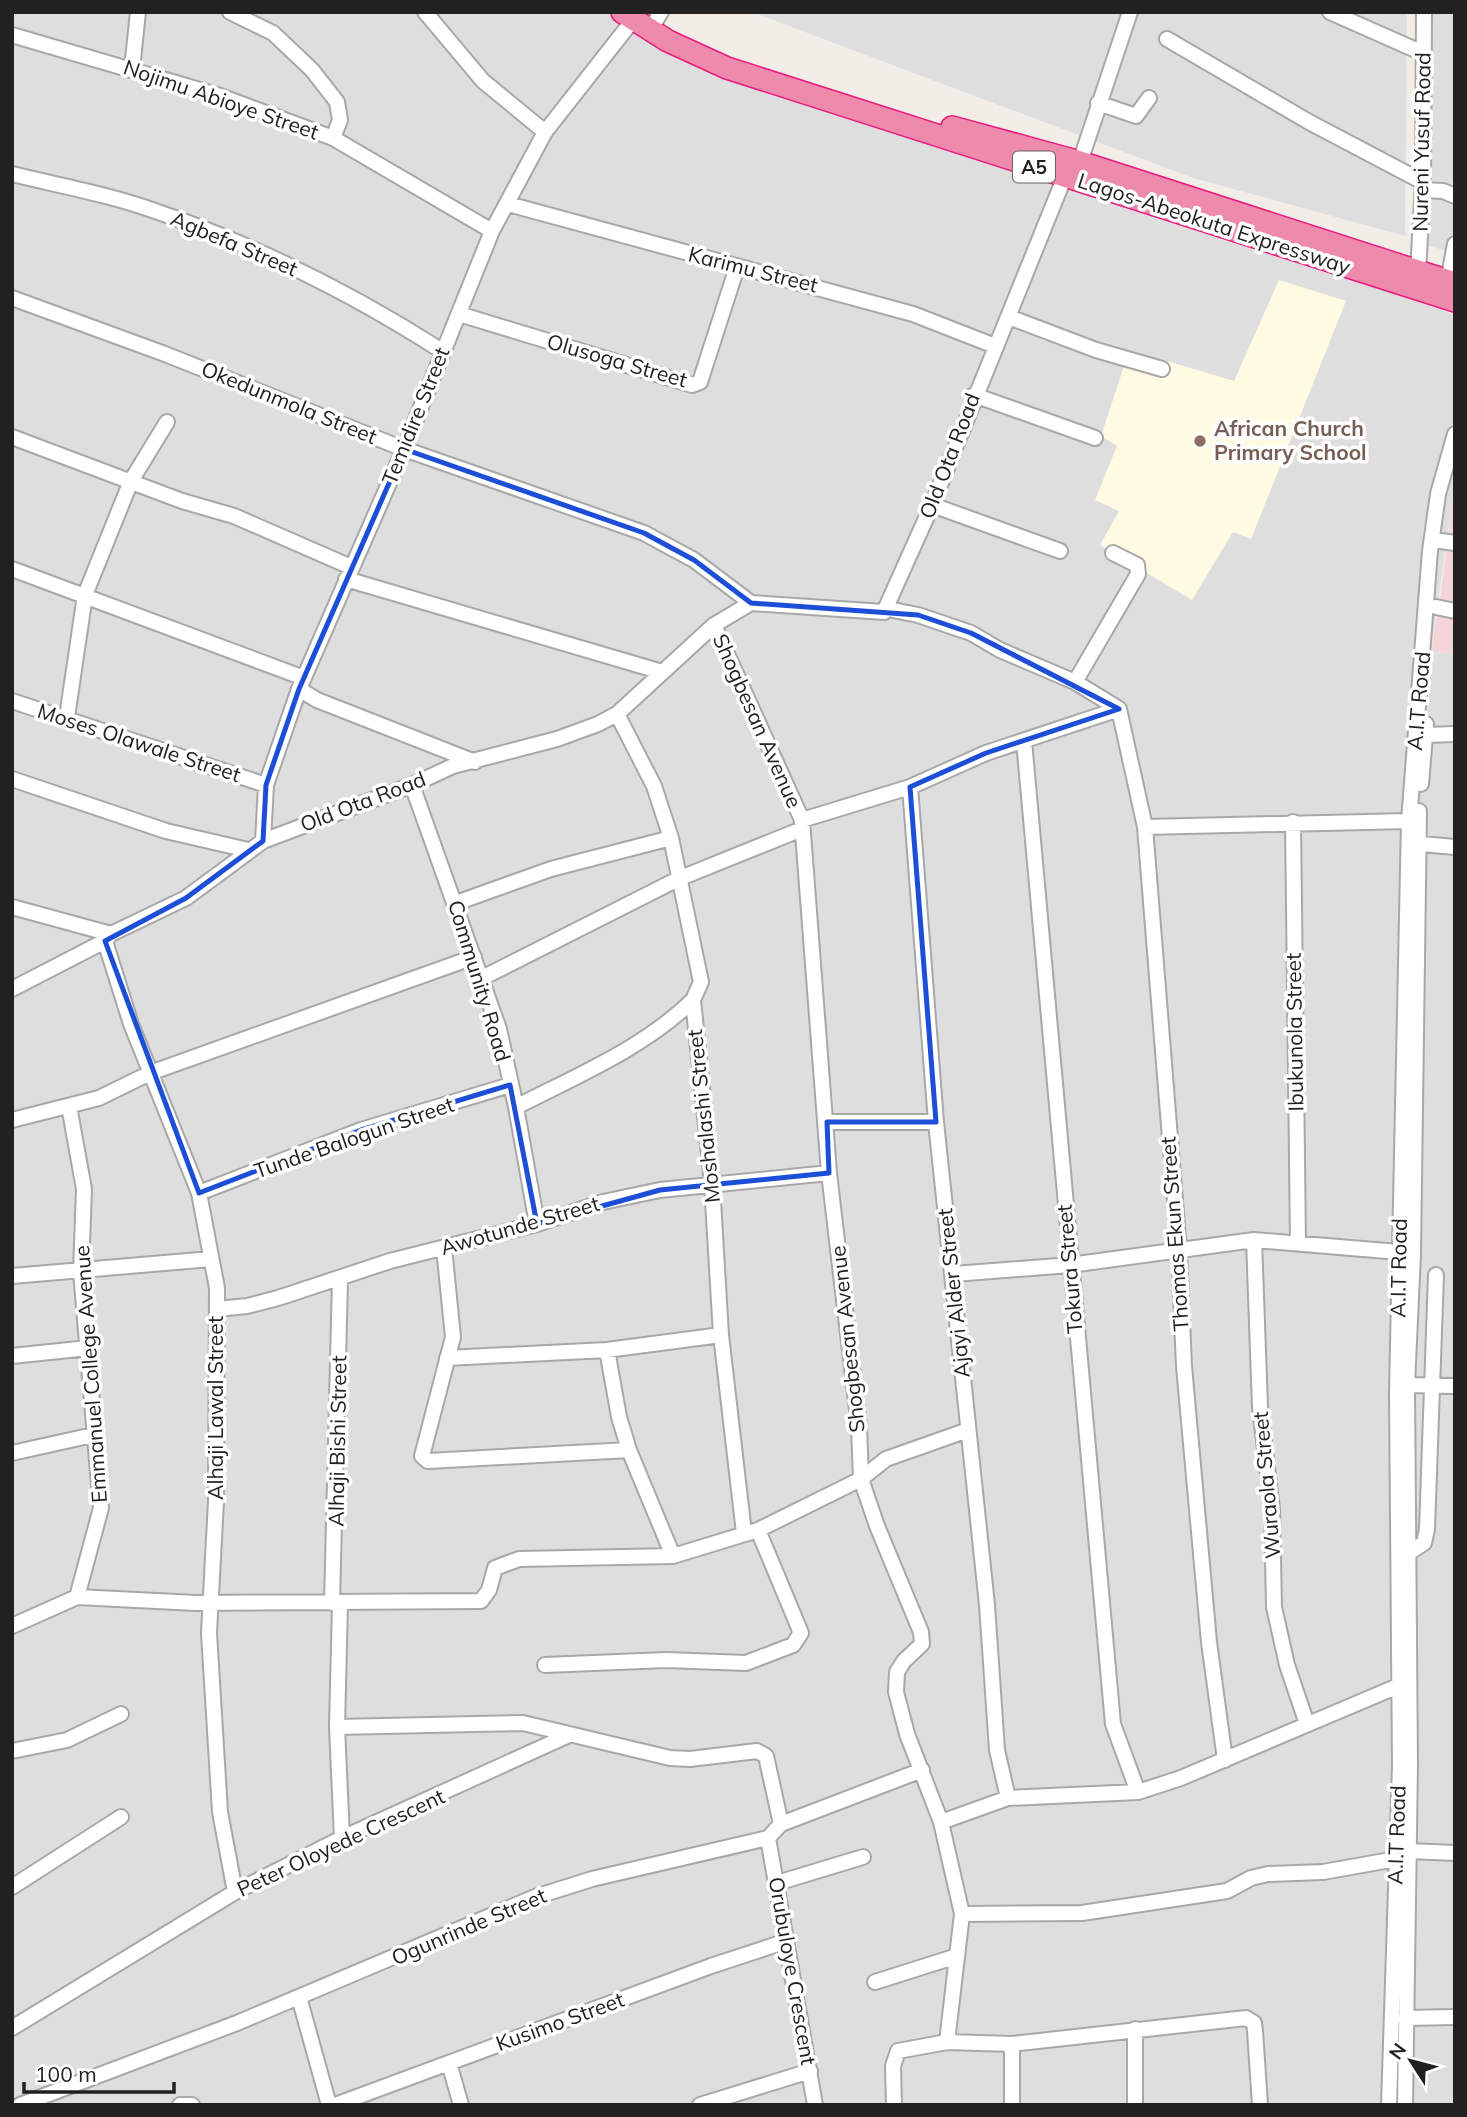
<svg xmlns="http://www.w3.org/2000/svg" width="1467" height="2117" font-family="Mulish,sans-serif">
<rect width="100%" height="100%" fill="#f2ede7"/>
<!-- residential -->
<path fill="#dfdede" d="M12,12h608l128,74 305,89 402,140v165l-24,172 24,1v1452h-1443z
M752,12h655l-2,224 -212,-58z
M1431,12h24v241l-26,-7z"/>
<!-- commercial -->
<path fill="#f3d5d9" d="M1455,480v173l-24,-1 10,-59z"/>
<!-- education -->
<path fill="#fffbe3" d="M1279,280l67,21 -95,238 -18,-7 -41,68 -92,-55 19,-34 -24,-11 22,-54 -16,-10 27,-82 39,7 67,20z"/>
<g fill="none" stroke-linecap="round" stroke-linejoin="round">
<defs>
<path id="minor" d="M230,12l43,21 39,37 25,32 3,18 -7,18
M425,12l58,69 62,51
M1330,12l95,42
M656,20l5,-8
M12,35l208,61 113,42 159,93
M1167,39l142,83 114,60
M132,69l6,-57
M1098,103l38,13 13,-18
M1080,162l50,-150
M12,174c49,12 99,21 146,38 99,34 195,82 284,139
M1423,190l20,1 12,5
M508,204l405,110 82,32
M1418,272l5,-90 1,-170
M1448,281l7,-37
M12,298l153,56 239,95 240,84 50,27 57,43
M459,314l233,71 8,-3 37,-115
M1009,317l87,33 66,19
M974,395l121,43
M12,437l170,64 52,15 117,51
M932,505l128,46
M1441,541l14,2
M12,569l292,109
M346,579l316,93
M1436,607l19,4
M888,609l30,6 53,18 29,17 75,32 44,27
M714,625l88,195 27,353 30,254 2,52 16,47 44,106 1,12 -18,17 -7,11 -1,20 11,42 34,88 21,92 -15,128
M1075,682l63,-108 -1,-9 -24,-12
M299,689l18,11 158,62
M12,701l254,84
M1119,709l26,118 34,423 5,116 25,276 16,118
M617,714l37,72 17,52 30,144 -8,18 19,184 9,151 23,198
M67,717l18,-122 46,-114 36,-59
M1425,735l30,-1
M1024,741l89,983 25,68
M12,779l154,52 82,19
M1421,784l5,-60
M412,785l87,244 17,78 21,117
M910,787l26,335 51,483 10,145 11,48
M802,820l108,-33 76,-34 133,-44
M1293,822l5,421
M1145,827l264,-6
M263,841l3,-56 33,-96 105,-240 88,-218 53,-99 88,-112
M1421,844l34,3
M456,903l95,-34 120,-31
M12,907l99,27
M105,941l26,83 68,169 18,95 -1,213 -7,132 11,179 15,80
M482,978l196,-99 124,-50
M12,989l93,-48 6,-7 75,-36 77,-57 149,-56 41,-19 104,-27 41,-15 19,-10 97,-89 37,-22 133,9 48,-107 133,-329
M69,1106l15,83 -3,83 20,236 -24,89
M516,1107c60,-31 128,-59 177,-107
M12,1120l87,-22 51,-25 324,-116
M827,1122h109
M199,1193l162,-63 149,-45
M1254,1240l6,167 12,102 2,98 13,58 20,59
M444,1248l9,89 -31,119 6,5 201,-11
M954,1274l116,-9 184,-25 145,12
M12,1276l199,-17
M217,1309l30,-3 31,-8 112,-37 147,-37 66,-22 57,-12 169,-17
M607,1350l12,67 10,33 44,106
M12,1356l76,-8
M447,1358l160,-8 114,-15
M1407,1385l48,1
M12,1453l81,-18
M1410,1552l14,-9 3,-14 9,-254
M332,1603l8,-323
M340,1604l-3,123 5,111
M12,1626l65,-29 119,6 285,-2 8,-11 6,-22 24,-9 154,-3 85,-26 103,-51 25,-20 82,-29
M545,1665l121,-5 80,3 47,-18 8,-12 -43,-103
M337,1727l186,-4 147,35 20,1 67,-8 9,5 15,68
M12,1751l55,-11 54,-26
M941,1822l67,-24 130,-6 43,-14 217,-92
M768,1838l47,267
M1409,1851l46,2
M777,1883l86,-26
M12,1887l109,-70
M962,1914l120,-1 145,-22 24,-13 17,-4 55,-2 73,-13
M875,1982l82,-26
M299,1997l30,108
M1405,2018l50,-1
M12,2028l223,-136 107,-54 227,-103
M449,2063l12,42
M20,2105l217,-82 298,-126 57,-18 176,-41 13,-14 141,-54
M180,2105h12
M335,2105l376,-139 76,-25
M700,2105l110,-34
M894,2105l-1,-39 5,-15 49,-9 65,2 234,-26 8,5 1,8 5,74
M1012,2105v-61
M1135,2105v-76
M1389,2105l11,-339 -3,-373 12,-572 21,-270 8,-57 17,-60
M1405,2105l5,-340 -3,-380 6,-131 6,-443"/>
<path id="highway" d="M622,12l46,29 59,27 728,233
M952,127l128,35 375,121"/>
</defs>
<!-- minor casing -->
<use href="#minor" stroke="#a8a8a8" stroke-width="18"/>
<!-- highway casing -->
<use href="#highway" stroke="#e91b7f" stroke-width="24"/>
<!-- minor -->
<use href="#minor" stroke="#fff" stroke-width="14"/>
<!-- highway -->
<use href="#highway" stroke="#ee8aab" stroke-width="21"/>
</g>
<!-- marked area -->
<path fill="none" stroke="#1d4ed8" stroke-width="5" stroke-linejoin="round" d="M404,449l240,84 50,27 57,43 167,12 53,18 148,76 -133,44 -76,34 26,335h-109l2,51 -169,17 -123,34 -27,-139 -149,45 -162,63 -94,-252 81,-43 77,-57 3,-56 33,-96z"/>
<!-- markers -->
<circle fill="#8d6e63" stroke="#fff" stroke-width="2.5" cx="1200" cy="441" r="7"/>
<g text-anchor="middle" stroke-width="7" stroke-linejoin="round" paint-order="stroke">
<!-- shield labels -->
<rect fill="#fff" stroke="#646464" stroke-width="2" x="1013" y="151.5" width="42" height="31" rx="5"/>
<g font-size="19" font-weight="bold" fill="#212121">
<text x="1034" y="174">A5</text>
</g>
<!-- street labels -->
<g font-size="21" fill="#212121" stroke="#fff">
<text transform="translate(221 100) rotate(19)" y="7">Nojimu Abioye Street</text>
<text transform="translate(1422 142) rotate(-89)" y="7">Nureni Yusuf Road</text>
<text transform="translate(1214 224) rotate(18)" y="7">Lagos-Abeokuta Expressway</text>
<text transform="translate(234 244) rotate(23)" y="7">Agbefa Street</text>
<text transform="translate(753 270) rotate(14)" y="7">Karimu Street</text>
<text transform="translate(617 361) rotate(16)" y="7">Olusoga Street</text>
<text transform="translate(289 403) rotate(22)" y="7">Okedunmola Street</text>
<text transform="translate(416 416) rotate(-68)" y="7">Temidire Street</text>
<text transform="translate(950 456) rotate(-69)" y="7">Old Ota Road</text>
<text transform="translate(1419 701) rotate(-85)" y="7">A.I.T Road</text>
<text transform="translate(757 721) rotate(66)" y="7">Shogbesan Avenue</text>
<text transform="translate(139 743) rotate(18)" y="7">Moses Olawale Street</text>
<text transform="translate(363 802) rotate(-21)" y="7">Old Ota Road</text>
<text transform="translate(479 981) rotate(73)" y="7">Community Road</text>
<text transform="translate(1295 1032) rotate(-91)" y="7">Ibukunola Street</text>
<text transform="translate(704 1116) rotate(-96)" y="7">Moshalashi Street</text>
<text transform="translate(354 1138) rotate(-19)" y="7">Tunde Balogun Street</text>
<text transform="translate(520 1226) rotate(-16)" y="7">Awotunde Street</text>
<text transform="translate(1175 1234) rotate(-94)" y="7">Thomas Ekun Street</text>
<text transform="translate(1399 1268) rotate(-89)" y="7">A.I.T Road</text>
<text transform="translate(1070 1269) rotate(-95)" y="7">Tokura Street</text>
<text transform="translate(954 1293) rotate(-96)" y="7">Ajayi Alder Street</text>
<text transform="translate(848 1339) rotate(-96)" y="7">Shogbesan Avenue</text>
<text transform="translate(91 1374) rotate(-94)" y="7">Emmanuel College Avenue</text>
<text transform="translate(216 1408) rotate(-90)" y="7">Alhaji Lawal Street</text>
<text transform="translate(338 1441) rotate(-89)" y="7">Alhaji Bishi Street</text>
<text transform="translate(1267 1485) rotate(-95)" y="7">Wuraola Street</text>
<text transform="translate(1397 1835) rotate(-88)" y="7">A.I.T Road</text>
<text transform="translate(341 1843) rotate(-25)" y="7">Peter Oloyede Crescent</text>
<text transform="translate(469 1927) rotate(-23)" y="7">Ogunrinde Street</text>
<text transform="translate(792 1971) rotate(80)" y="7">Orubuloye Crescent</text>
<text transform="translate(560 2022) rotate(-20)" y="7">Kusimo Street</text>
</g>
<!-- education labels -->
<g font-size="21" font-weight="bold" fill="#785e54" stroke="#fff" text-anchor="start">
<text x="1214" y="436">African Church<tspan x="1214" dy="24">Primary School</tspan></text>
</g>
</g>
<!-- border -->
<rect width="1467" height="2117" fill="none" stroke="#212121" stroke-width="28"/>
<!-- north arrow -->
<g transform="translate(1411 2061) rotate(306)" stroke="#ffffff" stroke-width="5" paint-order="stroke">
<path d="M0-5L12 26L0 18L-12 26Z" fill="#212121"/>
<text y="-10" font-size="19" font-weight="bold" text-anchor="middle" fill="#212121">N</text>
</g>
<!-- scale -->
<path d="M24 2082v10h150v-10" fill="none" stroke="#212121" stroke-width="3.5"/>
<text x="35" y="2082" font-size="21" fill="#212121" stroke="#ffffff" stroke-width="5" paint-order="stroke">100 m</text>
</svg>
